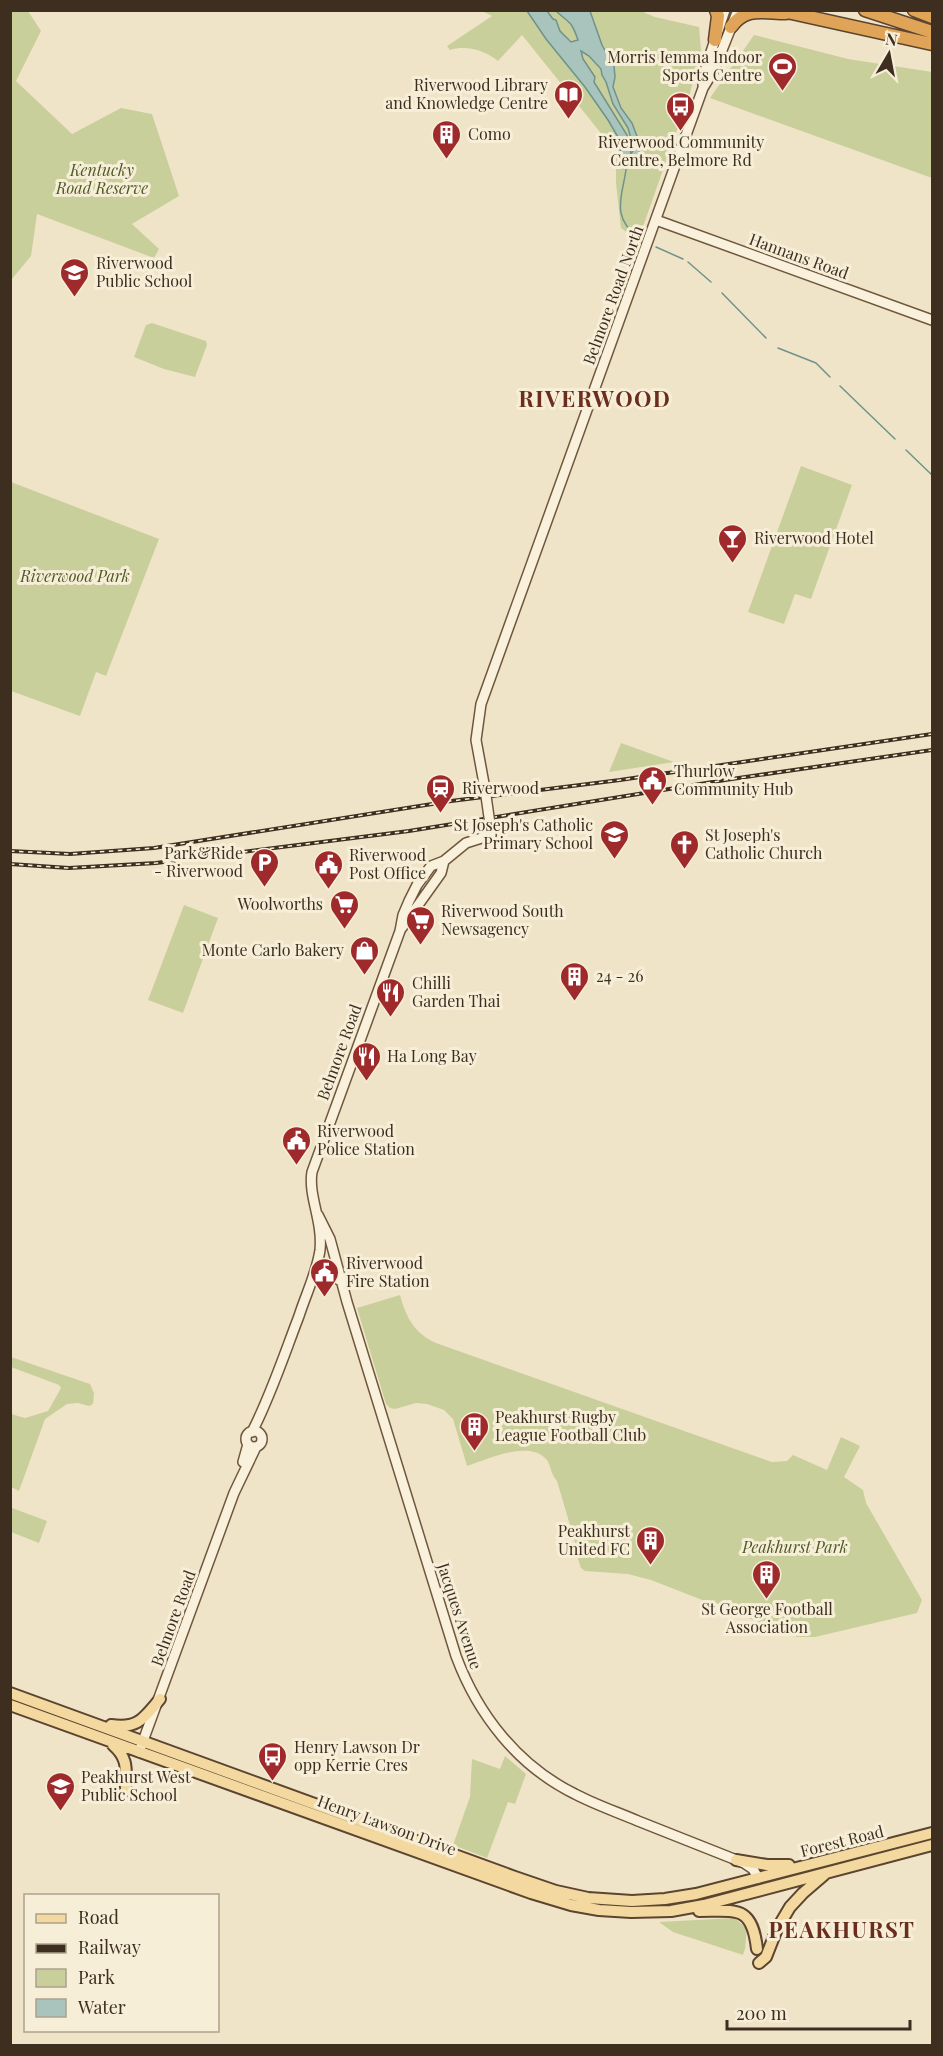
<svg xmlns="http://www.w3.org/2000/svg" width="943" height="2056" font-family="'Playfair Display',serif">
<rect width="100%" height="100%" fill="#f0e4c8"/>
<!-- green -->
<path fill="#c9cf9b" d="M11,10l17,1 13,20 -25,50 56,53 49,-26 31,6 27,82 -47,28 27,25 -5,9 -117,-44 -6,42 -20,24z
M482,11h159l14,6 44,10 2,23 -11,43 -52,148 -17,-13 -5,-45v-31l-94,-117 -24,26c-14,-11 -31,-16 -48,-11l-3,-4 45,-30z
M754,35l94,24 84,13v106l-222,-80z
M152,323l54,18 1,4 -12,32 -31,-8 -30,-12 12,-32z
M801,466l51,19 -41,114 -16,-5 -11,30 -36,-12z
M11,482l148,57 -53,137 -10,-4 -16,44 -69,-25z
M621,743l53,19 -65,10z
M184,905l34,13 -35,95 -35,-13z
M400,1295c6,22 14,38 36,48l336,119 15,-1 6,-6 34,15 14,-33 19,9 -16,31 19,13 3,13 56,97 -5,13 -102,24h-18l-146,-57 -23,-6 -43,-3 -4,-3 -6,-18 2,-1 -20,-68c-6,-6 -6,-15 -10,-21 -17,-21 -59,-1 -80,6l-14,-47 -9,-9 -17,-6 -11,-1 -21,6 -5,-1 -4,-4 -29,-96z
M11,1357l79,27 4,9 -1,11 -4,2 -11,-3 -11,1 -22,15 -26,72 -8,-4v-73l14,4 23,-7 13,-23 -2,-3 -48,-18z
M10,1496l2,12 35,13 -8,22 -28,-11z
M505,1756l21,18 -11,30 -7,-2 -21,56 -34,-13 17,-48 2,-38 28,10z
M734,1918l13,10 -2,21 -2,6 -70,-23 -14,-10z"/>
<!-- water -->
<path fill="#a9c4bc" stroke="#6f938a" stroke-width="1.5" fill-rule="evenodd" d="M527,11h20l6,8 3,1 4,11 11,11 7,-2c-7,-20 -8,-16 -22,-29h34l12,34 12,21 1,11 -2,10 8,21 11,15 6,16 2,10 -4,13 -14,-1 -4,-24 -10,-17 -23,-33 -39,-48zM581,51l8,5 12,13 1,6 4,7 7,22 15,24 6,21 -3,5 -4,-19 -33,-53 1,-5 -12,-18z"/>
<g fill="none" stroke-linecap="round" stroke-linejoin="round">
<!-- stream -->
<path stroke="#6f938a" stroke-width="1.5" d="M627,161c-2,32 -20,54 13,78
M656,247l27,12
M688,262l23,20
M722,293l44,45
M778,348l38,15 14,14
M840,386l55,53
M906,450l26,25"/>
<defs>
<path id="secondary" d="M703,85l3,-18 19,-57
M656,220l276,100
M485,789l-9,-49 5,-36 222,-616 11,-18 24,-60
M401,929l40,-56 3,-12
M318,1215l12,24 17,63 109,354c22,59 62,110 119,138 21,11 42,18 63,27 36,14 71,28 106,42l9,6 5,9
M316,1268l15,4 8,8
M246 1439a8 8 0 1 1 16 0a8 8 0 1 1-16 0Z
M252,1432c19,-37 32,-77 47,-116 7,-22 18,-44 21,-66 3,-29 -12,-54 -8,-78l88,-241 3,-16 6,-14 8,-16 14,-19 13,-5 22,-18 25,-8 -1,-11
M243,1462l5,-18
M139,1752l95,-259 22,-46"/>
<path id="primary" d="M10,1693l505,184 41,14 32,7 44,3 33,-2 31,-5 236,-61
M10,1705l521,188 40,12 28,5 32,2 40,-1 33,-6 228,-60
M111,1725c27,4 32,-6 49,-26
M113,1745c17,15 12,26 13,46
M736,1860l31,5h22
M699,1911c38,0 53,-6 58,38
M759,1963l7,-6 11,-28 13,-22 13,-14 21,-18"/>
<path id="highway" d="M778,10l154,34
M865,10l67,22
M914,10l18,7
M731,27c15,-21 33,-14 55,-14
M715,40l3,-24 -2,-6"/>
</defs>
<!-- secondary casing -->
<use href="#secondary" stroke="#6f573f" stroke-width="12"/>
<!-- primary casing -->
<use href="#primary" stroke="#5b4430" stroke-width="14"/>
<!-- highway casing -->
<use href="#highway" stroke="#5b4430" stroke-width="15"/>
<!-- secondary -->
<use href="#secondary" stroke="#faf1dc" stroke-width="9"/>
<!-- primary -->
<use href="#primary" stroke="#f3d9a0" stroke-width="10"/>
<!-- highway -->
<use href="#highway" stroke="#e0a458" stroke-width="12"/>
<defs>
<path id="rail" d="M10,851l60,3 84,-6 297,-47 169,-21 312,-46
M10,864l59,4 87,-5 253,-32 316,-51 207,-30"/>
</defs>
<!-- rail casing -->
<use href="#rail" stroke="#3d2e20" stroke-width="4"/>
<!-- rail -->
<use href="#rail" stroke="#f7eed8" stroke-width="1.5" stroke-dasharray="4.5" stroke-linecap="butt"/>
<defs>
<path id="secondary-bridge" d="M485,789l5,35"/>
</defs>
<!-- secondary-bridge casing -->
<use href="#secondary-bridge" stroke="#6f573f" stroke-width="12" stroke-linecap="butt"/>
<!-- secondary-bridge -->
<use href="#secondary-bridge" stroke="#faf1dc" stroke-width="9"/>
</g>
<!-- icons -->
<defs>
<symbol id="stadium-pin" viewBox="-11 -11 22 30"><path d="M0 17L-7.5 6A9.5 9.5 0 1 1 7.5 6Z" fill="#9e2a2b" stroke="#f7eed8"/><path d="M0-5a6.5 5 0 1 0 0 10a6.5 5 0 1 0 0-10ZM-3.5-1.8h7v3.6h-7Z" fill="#fff"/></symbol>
<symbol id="library-pin" viewBox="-11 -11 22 30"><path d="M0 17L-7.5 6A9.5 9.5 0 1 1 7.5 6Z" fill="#9e2a2b" stroke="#f7eed8"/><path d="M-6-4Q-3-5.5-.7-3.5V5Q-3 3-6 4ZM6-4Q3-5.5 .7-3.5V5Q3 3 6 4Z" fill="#fff"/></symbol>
<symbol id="bus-pin" viewBox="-11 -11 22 30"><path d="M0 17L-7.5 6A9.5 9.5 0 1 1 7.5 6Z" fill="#9e2a2b" stroke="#f7eed8"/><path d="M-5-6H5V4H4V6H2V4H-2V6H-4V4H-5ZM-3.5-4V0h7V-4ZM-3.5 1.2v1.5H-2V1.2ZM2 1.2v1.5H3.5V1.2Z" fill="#fff"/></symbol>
<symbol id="building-pin" viewBox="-11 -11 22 30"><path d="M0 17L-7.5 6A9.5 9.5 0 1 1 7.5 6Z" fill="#9e2a2b" stroke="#f7eed8"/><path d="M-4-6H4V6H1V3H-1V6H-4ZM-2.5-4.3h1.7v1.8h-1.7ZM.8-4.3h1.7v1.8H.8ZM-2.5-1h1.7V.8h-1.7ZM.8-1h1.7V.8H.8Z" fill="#fff"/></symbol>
<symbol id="school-pin" viewBox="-11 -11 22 30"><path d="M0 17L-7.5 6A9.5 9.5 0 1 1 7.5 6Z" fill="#9e2a2b" stroke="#f7eed8"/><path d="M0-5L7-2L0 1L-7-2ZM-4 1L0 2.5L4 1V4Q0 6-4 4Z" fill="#fff"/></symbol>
<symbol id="bar-pin" viewBox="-11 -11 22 30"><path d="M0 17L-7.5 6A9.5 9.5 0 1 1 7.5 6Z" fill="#9e2a2b" stroke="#f7eed8"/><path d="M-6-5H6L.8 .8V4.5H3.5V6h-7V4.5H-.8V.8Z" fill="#fff"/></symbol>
<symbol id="civic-pin" viewBox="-11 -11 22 30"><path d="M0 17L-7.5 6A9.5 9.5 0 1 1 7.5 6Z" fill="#9e2a2b" stroke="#f7eed8"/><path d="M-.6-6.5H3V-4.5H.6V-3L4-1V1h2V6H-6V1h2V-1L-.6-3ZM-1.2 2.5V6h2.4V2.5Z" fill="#fff"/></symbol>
<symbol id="station-pin" viewBox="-11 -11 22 30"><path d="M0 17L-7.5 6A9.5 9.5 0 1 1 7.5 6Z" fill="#9e2a2b" stroke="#f7eed8"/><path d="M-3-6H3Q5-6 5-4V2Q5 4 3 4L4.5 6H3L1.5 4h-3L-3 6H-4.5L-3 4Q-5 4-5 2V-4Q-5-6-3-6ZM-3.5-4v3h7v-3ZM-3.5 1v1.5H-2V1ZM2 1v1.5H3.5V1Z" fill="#fff"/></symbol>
<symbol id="church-pin" viewBox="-11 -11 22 30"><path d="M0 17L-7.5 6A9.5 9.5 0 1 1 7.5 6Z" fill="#9e2a2b" stroke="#f7eed8"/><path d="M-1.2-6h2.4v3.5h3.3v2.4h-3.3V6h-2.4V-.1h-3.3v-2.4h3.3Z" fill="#fff"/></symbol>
<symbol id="parking-pin" viewBox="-11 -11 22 30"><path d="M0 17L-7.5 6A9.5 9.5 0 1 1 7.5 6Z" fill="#9e2a2b" stroke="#f7eed8"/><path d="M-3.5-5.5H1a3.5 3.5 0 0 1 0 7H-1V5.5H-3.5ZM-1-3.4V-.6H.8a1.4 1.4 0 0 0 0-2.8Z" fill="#fff"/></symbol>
<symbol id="supermarket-pin" viewBox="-11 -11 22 30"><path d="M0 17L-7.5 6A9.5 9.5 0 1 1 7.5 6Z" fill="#9e2a2b" stroke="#f7eed8"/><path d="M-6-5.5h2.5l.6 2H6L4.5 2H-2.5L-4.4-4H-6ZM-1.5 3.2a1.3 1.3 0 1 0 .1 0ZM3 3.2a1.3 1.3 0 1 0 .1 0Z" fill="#fff"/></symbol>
<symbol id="shop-pin" viewBox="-11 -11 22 30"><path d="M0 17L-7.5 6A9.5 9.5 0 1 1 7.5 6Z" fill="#9e2a2b" stroke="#f7eed8"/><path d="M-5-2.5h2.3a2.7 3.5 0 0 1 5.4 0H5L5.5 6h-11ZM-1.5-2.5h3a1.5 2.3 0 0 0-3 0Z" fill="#fff"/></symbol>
<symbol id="restaurant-pin" viewBox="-11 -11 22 30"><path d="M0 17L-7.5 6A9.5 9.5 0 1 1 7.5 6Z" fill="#9e2a2b" stroke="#f7eed8"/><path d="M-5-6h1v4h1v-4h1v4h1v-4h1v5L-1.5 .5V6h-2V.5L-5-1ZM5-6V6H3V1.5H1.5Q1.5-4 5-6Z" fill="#fff"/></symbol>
</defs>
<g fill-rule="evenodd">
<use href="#stadium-pin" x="766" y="50" width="33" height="45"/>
<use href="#library-pin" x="552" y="78" width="33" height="45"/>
<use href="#bus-pin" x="664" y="90" width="33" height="45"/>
<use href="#building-pin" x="430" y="118" width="33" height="45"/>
<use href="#school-pin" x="58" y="256" width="33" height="45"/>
<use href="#bar-pin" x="716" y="522" width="33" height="45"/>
<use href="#civic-pin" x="636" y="764" width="33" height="45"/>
<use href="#station-pin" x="424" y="772" width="33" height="45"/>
<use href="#school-pin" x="598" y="818" width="33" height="45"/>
<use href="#church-pin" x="668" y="828" width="33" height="45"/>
<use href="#parking-pin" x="248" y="846" width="33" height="45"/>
<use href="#civic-pin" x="312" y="848" width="33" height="45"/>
<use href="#supermarket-pin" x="328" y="888" width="33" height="45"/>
<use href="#supermarket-pin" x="404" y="904" width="33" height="45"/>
<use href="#shop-pin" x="348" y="934" width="33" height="45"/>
<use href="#building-pin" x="558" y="960" width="33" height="45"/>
<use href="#restaurant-pin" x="374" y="976" width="33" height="45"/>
<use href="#restaurant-pin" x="350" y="1040" width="33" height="45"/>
<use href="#civic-pin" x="280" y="1124" width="33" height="45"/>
<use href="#civic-pin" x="308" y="1256" width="33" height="45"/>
<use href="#building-pin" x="458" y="1410" width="33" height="45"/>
<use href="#building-pin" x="634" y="1524" width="33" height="45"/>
<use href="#building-pin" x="750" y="1558" width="33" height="45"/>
<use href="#bus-pin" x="256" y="1740" width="33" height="45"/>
<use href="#school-pin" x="44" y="1770" width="33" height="45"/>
</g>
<g text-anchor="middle" stroke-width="6" stroke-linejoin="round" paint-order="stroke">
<!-- poi labels -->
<g font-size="16" fill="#3d2e20" stroke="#f7eed8" text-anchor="start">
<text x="762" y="63" text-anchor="end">Morris Iemma Indoor<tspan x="762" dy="18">Sports Centre</tspan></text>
<text x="548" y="91" text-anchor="end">Riverwood Library<tspan x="548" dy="18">and Knowledge Centre</tspan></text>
<text x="468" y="140">Como</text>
<text x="681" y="148" text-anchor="middle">Riverwood Community<tspan x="681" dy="18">Centre, Belmore Rd</tspan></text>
<text x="96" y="269">Riverwood<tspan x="96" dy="18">Public School</tspan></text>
<text x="754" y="544">Riverwood Hotel</text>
<text x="674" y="777">Thurlow<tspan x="674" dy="18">Community Hub</tspan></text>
<text x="462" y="794">Riverwood</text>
<text x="593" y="831" text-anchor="end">St Joseph's Catholic<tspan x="593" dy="18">Primary School</tspan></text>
<text x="705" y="841">St Joseph's<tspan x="705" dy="18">Catholic Church</tspan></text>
<text x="243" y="859" text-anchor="end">Park&amp;Ride<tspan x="243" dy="18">- Riverwood</tspan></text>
<text x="349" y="861">Riverwood<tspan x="349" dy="18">Post Office</tspan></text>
<text x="323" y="910" text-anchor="end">Woolworths</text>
<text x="441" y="917">Riverwood South<tspan x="441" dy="18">Newsagency</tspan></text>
<text x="344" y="956" text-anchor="end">Monte Carlo Bakery</text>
<text x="596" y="982">24 - 26</text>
<text x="412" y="989">Chilli<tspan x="412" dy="18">Garden Thai</tspan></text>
<text x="387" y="1062">Ha Long Bay</text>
<text x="317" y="1137">Riverwood<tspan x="317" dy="18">Police Station</tspan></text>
<text x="346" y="1269">Riverwood<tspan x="346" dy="18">Fire Station</tspan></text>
<text x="495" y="1423">Peakhurst Rugby<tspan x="495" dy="18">League Football Club</tspan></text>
<text x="630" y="1537" text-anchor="end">Peakhurst<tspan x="630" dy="18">United FC</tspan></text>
<text x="767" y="1615" text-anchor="middle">St George Football<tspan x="767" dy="18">Association</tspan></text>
<text x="294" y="1753">Henry Lawson Dr<tspan x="294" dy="18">opp Kerrie Cres</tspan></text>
<text x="81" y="1783">Peakhurst West<tspan x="81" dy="18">Public School</tspan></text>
</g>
<!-- park labels -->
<g font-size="16" font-style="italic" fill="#4d5a26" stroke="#f7eed8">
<text x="102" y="176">Kentucky<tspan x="102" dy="18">Road Reserve</tspan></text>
<text x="75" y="582">Riverwood Park</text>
<text x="795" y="1553">Peakhurst Park</text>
</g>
<!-- street labels -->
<g font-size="16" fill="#3d2e20" stroke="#f7eed8">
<text transform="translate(799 256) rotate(20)" y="6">Hannans Road</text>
<text transform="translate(613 295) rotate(-70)" y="6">Belmore Road North</text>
<text transform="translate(339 1052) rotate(-70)" y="6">Belmore Road</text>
<text transform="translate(460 1616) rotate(72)" y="6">Jacques Avenue</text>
<text transform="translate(173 1618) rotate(-70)" y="6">Belmore Road</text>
<text transform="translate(387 1825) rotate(20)" y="6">Henry Lawson Drive</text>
<text transform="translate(842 1841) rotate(-14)" y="6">Forest Road</text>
</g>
<!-- district labels -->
<g font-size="22" font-weight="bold" letter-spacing="1.5" fill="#6b2e1e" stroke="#f7eed8">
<text x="595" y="407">RIVERWOOD</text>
<text x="842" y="1938">PEAKHURST</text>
</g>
</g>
<!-- border -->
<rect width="943" height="2056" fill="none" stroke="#3d2e20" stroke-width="24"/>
<!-- legend -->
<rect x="24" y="1894" width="195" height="138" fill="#f7eed8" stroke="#ada18e" stroke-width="1.5"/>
<rect x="36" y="1914" width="30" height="9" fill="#f3d9a0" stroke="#ada18e" stroke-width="1.5"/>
<text x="78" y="1924" font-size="18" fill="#3d2e20">Road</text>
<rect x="36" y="1944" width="30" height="9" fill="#3d2e20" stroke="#ada18e" stroke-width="1.5"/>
<text x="78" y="1954" font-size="18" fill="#3d2e20">Railway</text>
<rect x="36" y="1969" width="30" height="18" fill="#c9cf9b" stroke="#ada18e" stroke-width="1.5"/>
<text x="78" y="1984" font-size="18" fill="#3d2e20">Park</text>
<rect x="36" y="1999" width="30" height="18" fill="#a9c4bc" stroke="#ada18e" stroke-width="1.5"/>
<text x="78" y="2014" font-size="18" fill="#3d2e20">Water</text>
<!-- north arrow -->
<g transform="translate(889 54) rotate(10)" stroke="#f7eed8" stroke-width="4.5" paint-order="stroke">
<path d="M0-4.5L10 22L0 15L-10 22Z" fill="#3d2e20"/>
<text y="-9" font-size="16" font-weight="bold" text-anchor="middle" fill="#3d2e20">N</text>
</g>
<!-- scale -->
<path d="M727 2020v9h183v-9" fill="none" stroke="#3d2e20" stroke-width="3"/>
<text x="736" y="2020" font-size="18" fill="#3d2e20" stroke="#f7eed8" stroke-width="4.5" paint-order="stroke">200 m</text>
</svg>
